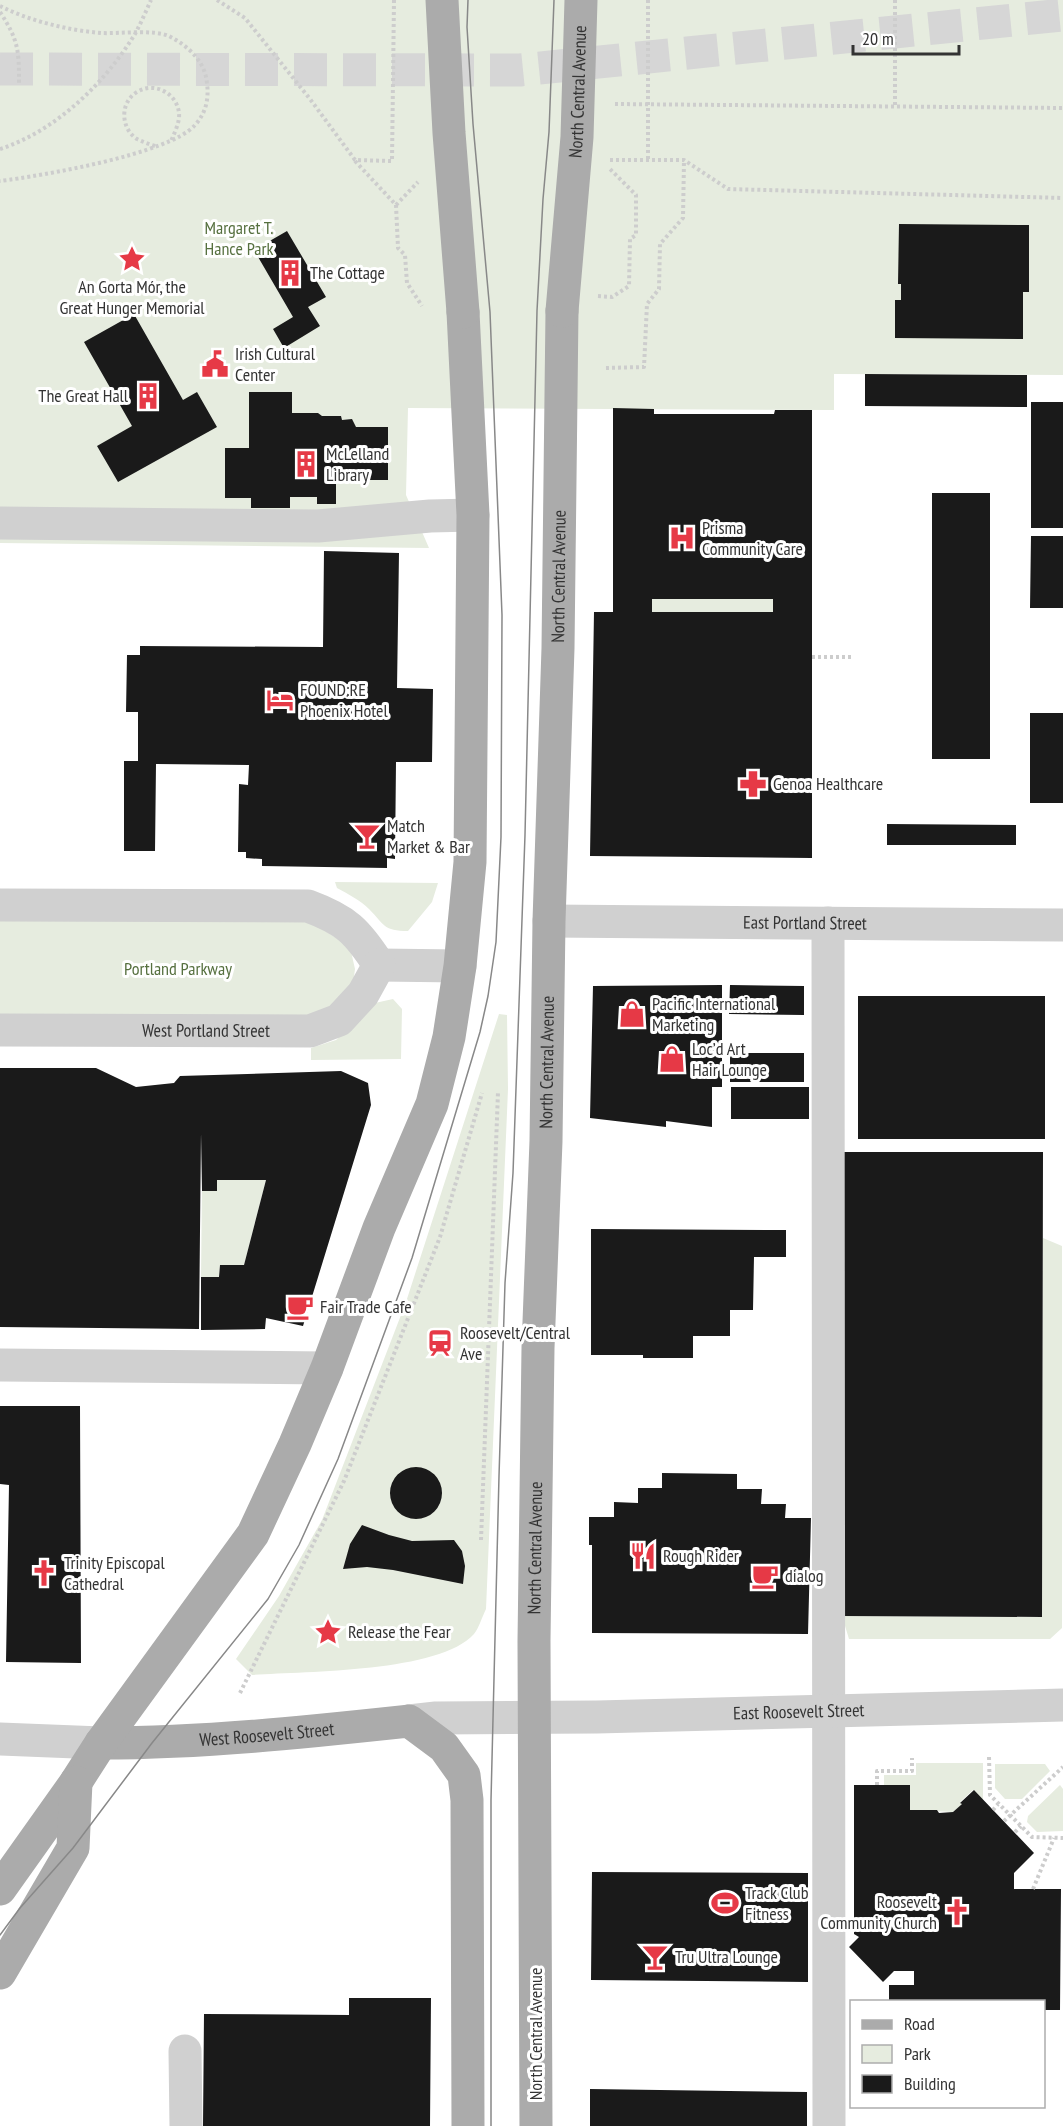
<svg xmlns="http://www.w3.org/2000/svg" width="1063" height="2126" font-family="'PT Sans Narrow',sans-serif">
<rect width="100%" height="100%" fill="#fff"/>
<!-- green -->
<path fill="#e6ecdf" d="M0,0h1063v375l-229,-1v36l-426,-2 -2,87 23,53 -429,-5z
M652,599h121v13h-121z
M335,882l103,1 -6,19 -24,29c-25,0 -23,-6 -39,-22 -9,-9 -21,-15 -32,-21z
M0,920l310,1 40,26 5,22 -2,15 -35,34 -318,-1z
M393,999l9,10 -1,50 -90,1v-12l25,-8 39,-37z
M499,1014l8,1 1,74 -22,520c-4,8 -7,19 -12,25 -35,39 -170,37 -222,41l-16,-16 43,-63 43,-76 84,-218z
M217,1180h49l-22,85h-24l-1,12h-18l1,-86h15z
M1043,1238l19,8v382l-12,11h-201l-7,-23 200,1z
M916,1763h67v37l-10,-10 -13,12 2,2 -9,8 -43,-2v-24l-26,-1v-10h32z
M995,1764h50l5,7 -28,28h-17l-10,-11z
M1060,1785l3,4v42l-26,1 -10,-10 1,-6z"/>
<!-- building -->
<path fill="#1a1a1a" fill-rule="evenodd" d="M899,224l130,1v67h-6v47l-128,-1v-38h6v-16h-3z
M287,231l39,66 -18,10 12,19 -36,22 -11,-19 20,-12 -39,-67z
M134,314l49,86 14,-8 20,35 -99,55 -21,-36 35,-20 -48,-84z
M865,374l162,1v32l-162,-1z
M249,392h43v21h26l4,3h19l1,4 10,-1 4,8h32v53h-52v24h-19v-7h-27v11h-39v-10h-26v-50h24z
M1031,402h32v126h-32z
M613,408l41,1v5h120l1,-4h37v448l-222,-2 4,-244h19zM652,599h121v13h-121z
M932,493h58v266h-58z
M1031,536h32v72h-33z
M324,551l75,2 -2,135 36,1 -1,73h-36l-1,97 -8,-1v10l-125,-2v-7l-16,-1v-6h-8l1,-68 9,1 1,-20 -93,-1 -1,87h-31v-90h14v-49h-12l1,-57h13v-9l183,1z
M1030,713h33v90h-33z
M887,824l129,1v20h-129z
M722,985v102h-10v40l-46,-6v6l-76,-9 3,-132z
M730,985l74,1v29l-75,-1z
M858,996h187v143h-187z
M730,1053h74v29h-74z
M0,1068h96l40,19 38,-4 6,-7 161,-5 27,12 3,22 -68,221 -37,-8 -1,11 -64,1v-53h18l1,-12h24l22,-85h-49v11h-15l-1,-58 -2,196 -199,-2z
M731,1087h78v32h-78z
M844,1152h199l-1,465 -200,-1z
M591,1229l195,1v27h-32l-1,53h-23v26h-37v22h-50v-3h-52z
M0,1406h80l1,257 -75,-1 3,-177 -9,-1z
M390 1493a26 26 0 1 1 52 0a26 26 0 1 1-52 0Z
M662,1473l75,1v15h25l-1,15h25l-1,14h26l-3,116 -216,-1v-88h-3v-28h25v-15l24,1v-15h24z
M362,1525l27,10 23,6 42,-1 8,11 3,15 -2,18 -70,-14 -26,-3 -24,2 7,-25z
M854,1785h56v25h27l2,3 14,-1 9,-8 -2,-1 14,-13 60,63 -20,20v16h47l-1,121h-16v-8h-155v-17h25v-14h-20l-11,11 -34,-35 10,-10 -5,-3z
M592,1872l216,1v109l-217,-2z
M349,1998h82l-1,128h-227l1,-112 145,1z
M590,2089l217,3v34h-217z"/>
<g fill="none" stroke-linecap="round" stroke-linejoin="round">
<!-- highway-tunnel -->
<path stroke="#d6d6d6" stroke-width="33" stroke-dasharray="33 16" stroke-linecap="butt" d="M0,69l520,1 543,-55"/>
<!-- path -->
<path stroke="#cdcdcd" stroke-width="4" stroke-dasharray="3 3" stroke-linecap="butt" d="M217,0l28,18 65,81 45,61 37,1 2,-161
M648,0v160
M895,0v105
M0,6c30,15 67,24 101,27 19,1 51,-4 68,3 19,10 36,25 38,47 2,16 -1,30 -12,42 -25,29 -155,51 -195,56
M0,12c19,29 19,39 19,73
M615,104l448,4
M155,146c-6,-2 -12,-4 -18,-7 -17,-11 -17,-37 0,-47 19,-12 44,4 42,26 -1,8 -5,16 -8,23
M0,149c56,-18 105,-66 135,-115 6,-11 11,-23 16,-34
M610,160h74l44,29 335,9
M355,161l41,44 2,43 7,7 2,28 15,23
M396,205l22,-23
M598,296l14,1 17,-11 1,-47 6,-4v-40l-26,-26
M606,368l38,-1 3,-63 12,-15 1,-45 23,-26 1,-58
M812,657h42
M481,1540l17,-448
M240,1693l104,-212 96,-244 42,-144
M989,1757l1,38 42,42 31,1
M877,1785v-14h35v-13
M993,1810l5,-6
M1004,1821l59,-54
M1015,1832l6,-6
M1033,1889l21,-51"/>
<!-- minor -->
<g stroke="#d0d0d0" stroke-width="33">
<path d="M0,523l318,3 112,-10 43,-1"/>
<path d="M0,905l308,1c38,14 49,25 71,59"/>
<path id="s1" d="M549,921l514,4"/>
<path d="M828,923l1,1203"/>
<path d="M379,965l81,1"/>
<path id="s2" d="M0,1030l310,1 29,-11 24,-26 16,-29"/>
<path d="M0,1365l327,3"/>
<path id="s3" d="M409,1721l27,-3 161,-1 466,-12"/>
<path d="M0,1739l101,4"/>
<path d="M185,2051l1,75"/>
</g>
<!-- major -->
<g stroke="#ababab" stroke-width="33">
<path id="s4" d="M101,1743c103,0 205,-11 308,-22l35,26 20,28 3,25 1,326"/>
<path d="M0,1889l76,-107 25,-39 152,-209 42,-90 32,-76 52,-140 53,-124 17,-67 11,-71 10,-104 3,-347 -10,-203"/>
<path d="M0,1973l73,-125 3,-66"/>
<path id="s5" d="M536,2126l-2,-485 4,-293 8,-207 3,-220 9,-273 4,-337"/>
</g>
<!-- tram -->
<path stroke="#888" stroke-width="1.5" d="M0,1935l20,-27 53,-60 79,-105 116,-144 31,-54 39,-86 74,-201 68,-226 8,-36 8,-54 5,-105 1,-222 -12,-303 -17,-188 -6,-97 1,-27
M491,2126v-326l8,-324 6,-193 8,-110 12,-338 12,-524 6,-112 6,-67 5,-132"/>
<!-- major-bridge -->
<g stroke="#ababab" stroke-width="33">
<path d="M442,0l7,133 14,179"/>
<path id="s6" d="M562,311l15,-174 4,-137"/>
</g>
</g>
<!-- icons -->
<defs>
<symbol id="sight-bare" viewBox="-9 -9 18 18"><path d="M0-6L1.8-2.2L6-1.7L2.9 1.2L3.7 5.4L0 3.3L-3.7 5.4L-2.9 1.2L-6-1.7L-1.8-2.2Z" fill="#e63946" stroke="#fff" stroke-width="2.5" paint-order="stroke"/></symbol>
<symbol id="building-bare" viewBox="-9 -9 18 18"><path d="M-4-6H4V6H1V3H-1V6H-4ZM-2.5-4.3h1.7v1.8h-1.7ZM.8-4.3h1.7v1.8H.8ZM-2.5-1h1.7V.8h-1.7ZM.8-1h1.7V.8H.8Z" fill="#e63946" stroke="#fff" stroke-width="2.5" paint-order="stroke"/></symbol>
<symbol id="civic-bare" viewBox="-9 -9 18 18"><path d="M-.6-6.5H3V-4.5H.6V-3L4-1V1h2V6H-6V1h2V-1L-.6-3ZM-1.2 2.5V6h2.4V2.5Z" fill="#e63946" stroke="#fff" stroke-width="2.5" paint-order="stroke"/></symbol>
<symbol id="hospital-bare" viewBox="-9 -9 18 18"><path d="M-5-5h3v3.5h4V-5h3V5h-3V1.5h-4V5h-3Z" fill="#e63946" stroke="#fff" stroke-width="2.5" paint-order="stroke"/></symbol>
<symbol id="hotel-bare" viewBox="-9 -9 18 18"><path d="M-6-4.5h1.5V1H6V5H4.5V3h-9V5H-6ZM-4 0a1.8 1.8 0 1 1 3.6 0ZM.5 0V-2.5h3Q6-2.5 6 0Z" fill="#e63946" stroke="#fff" stroke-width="2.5" paint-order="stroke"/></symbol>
<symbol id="pharmacy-bare" viewBox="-9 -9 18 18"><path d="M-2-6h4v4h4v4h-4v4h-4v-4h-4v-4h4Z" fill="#e63946" stroke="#fff" stroke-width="2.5" paint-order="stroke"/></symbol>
<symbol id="bar-bare" viewBox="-9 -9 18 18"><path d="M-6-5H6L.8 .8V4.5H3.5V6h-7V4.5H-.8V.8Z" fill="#e63946" stroke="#fff" stroke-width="2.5" paint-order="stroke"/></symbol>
<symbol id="shop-bare" viewBox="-9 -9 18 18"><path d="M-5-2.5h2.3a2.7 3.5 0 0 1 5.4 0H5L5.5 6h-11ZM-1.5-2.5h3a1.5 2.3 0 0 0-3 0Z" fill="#e63946" stroke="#fff" stroke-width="2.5" paint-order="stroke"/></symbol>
<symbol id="cafe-bare" viewBox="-9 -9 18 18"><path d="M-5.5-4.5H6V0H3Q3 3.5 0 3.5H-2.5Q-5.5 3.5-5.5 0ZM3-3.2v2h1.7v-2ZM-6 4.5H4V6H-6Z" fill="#e63946" stroke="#fff" stroke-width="2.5" paint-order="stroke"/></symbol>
<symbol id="station-bare" viewBox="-9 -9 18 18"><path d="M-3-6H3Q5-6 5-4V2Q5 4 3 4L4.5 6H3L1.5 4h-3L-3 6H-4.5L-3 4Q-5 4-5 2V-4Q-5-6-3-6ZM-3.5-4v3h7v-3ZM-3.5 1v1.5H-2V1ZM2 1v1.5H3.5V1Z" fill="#e63946" stroke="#fff" stroke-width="2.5" paint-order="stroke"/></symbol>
<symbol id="restaurant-bare" viewBox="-9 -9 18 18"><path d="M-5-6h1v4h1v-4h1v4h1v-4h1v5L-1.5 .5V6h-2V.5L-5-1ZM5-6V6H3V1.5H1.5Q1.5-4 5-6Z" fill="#e63946" stroke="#fff" stroke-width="2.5" paint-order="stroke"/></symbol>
<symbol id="church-bare" viewBox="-9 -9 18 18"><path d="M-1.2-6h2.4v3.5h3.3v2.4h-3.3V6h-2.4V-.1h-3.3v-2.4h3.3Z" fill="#e63946" stroke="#fff" stroke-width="2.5" paint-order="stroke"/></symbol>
<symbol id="stadium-bare" viewBox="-9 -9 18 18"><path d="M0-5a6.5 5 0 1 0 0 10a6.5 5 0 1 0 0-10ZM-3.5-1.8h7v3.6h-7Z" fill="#e63946" stroke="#fff" stroke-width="2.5" paint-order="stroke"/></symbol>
</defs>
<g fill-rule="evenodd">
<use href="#sight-bare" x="113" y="240" width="38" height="38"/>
<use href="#building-bare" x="271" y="254" width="38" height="38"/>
<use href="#civic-bare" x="196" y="345" width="38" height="38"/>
<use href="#building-bare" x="129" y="377" width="38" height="38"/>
<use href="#building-bare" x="287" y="445" width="38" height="38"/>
<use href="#hospital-bare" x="663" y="519" width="38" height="38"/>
<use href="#hotel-bare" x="261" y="681" width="38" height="38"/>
<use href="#pharmacy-bare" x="734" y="765" width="38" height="38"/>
<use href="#bar-bare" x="348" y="817" width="38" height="38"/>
<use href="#shop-bare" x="613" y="995" width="38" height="38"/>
<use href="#shop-bare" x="653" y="1040" width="38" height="38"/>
<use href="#cafe-bare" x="281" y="1288" width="38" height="38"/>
<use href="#station-bare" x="421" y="1324" width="38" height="38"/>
<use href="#restaurant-bare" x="624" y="1537" width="38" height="38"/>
<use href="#church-bare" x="25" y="1554" width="38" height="38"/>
<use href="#cafe-bare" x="746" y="1557" width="38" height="38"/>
<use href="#sight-bare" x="309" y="1613" width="38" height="38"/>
<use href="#stadium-bare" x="706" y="1884" width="38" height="38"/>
<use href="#church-bare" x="938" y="1893" width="38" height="38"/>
<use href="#bar-bare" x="636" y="1938" width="38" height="38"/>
</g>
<g text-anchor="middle" stroke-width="6" stroke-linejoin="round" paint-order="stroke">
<!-- street labels -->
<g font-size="18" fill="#333" stroke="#fff">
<text dy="6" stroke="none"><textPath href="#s6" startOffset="220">North Central Avenue</textPath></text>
<text dy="6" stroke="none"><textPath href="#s5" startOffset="1550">North Central Avenue</textPath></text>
<text dy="6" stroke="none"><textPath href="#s1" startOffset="256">East Portland Street</textPath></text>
<text dy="6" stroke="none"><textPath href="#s2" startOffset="206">West Portland Street</textPath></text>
<text dy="6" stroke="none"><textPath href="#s5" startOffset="1064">North Central Avenue</textPath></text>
<text dy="6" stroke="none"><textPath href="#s5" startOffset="578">North Central Avenue</textPath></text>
<text dy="6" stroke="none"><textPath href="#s3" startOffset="390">East Roosevelt Street</textPath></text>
<text dy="6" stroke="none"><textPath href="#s4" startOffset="166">West Roosevelt Street</textPath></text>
<text transform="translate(536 2034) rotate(-90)" y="6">North Central Avenue</text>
</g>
<!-- park labels -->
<g font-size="18" fill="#56703f" stroke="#fff">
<text x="239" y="234">Margaret T.<tspan x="239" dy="21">Hance Park</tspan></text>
<text x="178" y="975">Portland Parkway</text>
</g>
<!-- poi labels -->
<g font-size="18" fill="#333" stroke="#fff" text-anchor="start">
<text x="310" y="279">The Cottage</text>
<text x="132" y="293" text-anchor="middle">An Gorta Mór, the<tspan x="132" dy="21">Great Hunger Memorial</tspan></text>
<text x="235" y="360">Irish Cultural<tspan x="235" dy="21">Center</tspan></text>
<text x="128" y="402" text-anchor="end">The Great Hall</text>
<text x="326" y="460">McLelland<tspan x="326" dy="21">Library</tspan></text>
<text x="702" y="534">Prisma<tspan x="702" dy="21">Community Care</tspan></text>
<text x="300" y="696">FOUND:RE<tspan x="300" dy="21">Phoenix Hotel</tspan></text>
<text x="773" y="790">Genoa Healthcare</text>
<text x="387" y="832">Match<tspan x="387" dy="21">Market &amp; Bar</tspan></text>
<text x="652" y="1010">Pacific International<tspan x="652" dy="21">Marketing</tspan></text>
<text x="692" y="1055">Loc’d Art<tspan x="692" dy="21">Hair Lounge</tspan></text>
<text x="320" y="1313">Fair Trade Cafe</text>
<text x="460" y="1339">Roosevelt/Central<tspan x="460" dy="21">Ave</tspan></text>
<text x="663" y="1562">Rough Rider</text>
<text x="64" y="1569">Trinity Episcopal<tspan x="64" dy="21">Cathedral</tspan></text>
<text x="785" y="1582">dialog</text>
<text x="348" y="1638">Release the Fear</text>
<text x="745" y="1899">Track Club<tspan x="745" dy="21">Fitness</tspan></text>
<text x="937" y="1908" text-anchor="end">Roosevelt<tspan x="937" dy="21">Community Church</tspan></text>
<text x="675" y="1963">Tru Ultra Lounge</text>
</g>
</g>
<!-- legend -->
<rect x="850" y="2000" width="195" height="108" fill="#ffffff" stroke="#adadad" stroke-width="1.5"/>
<rect x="862" y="2020" width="30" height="9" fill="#ababab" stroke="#adadad" stroke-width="1.5"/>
<text x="904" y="2030" font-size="18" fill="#333333">Road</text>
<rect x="862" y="2045" width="30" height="18" fill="#e6ecdf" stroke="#adadad" stroke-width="1.5"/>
<text x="904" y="2060" font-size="18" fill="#333333">Park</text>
<rect x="862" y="2075" width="30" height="18" fill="#1a1a1a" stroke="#adadad" stroke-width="1.5"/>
<text x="904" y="2090" font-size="18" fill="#333333">Building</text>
<!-- scale -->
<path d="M853 45v9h106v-9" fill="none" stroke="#333333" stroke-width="3"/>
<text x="862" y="45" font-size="18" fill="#333333" stroke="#ffffff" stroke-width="4.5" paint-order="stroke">20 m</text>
</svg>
